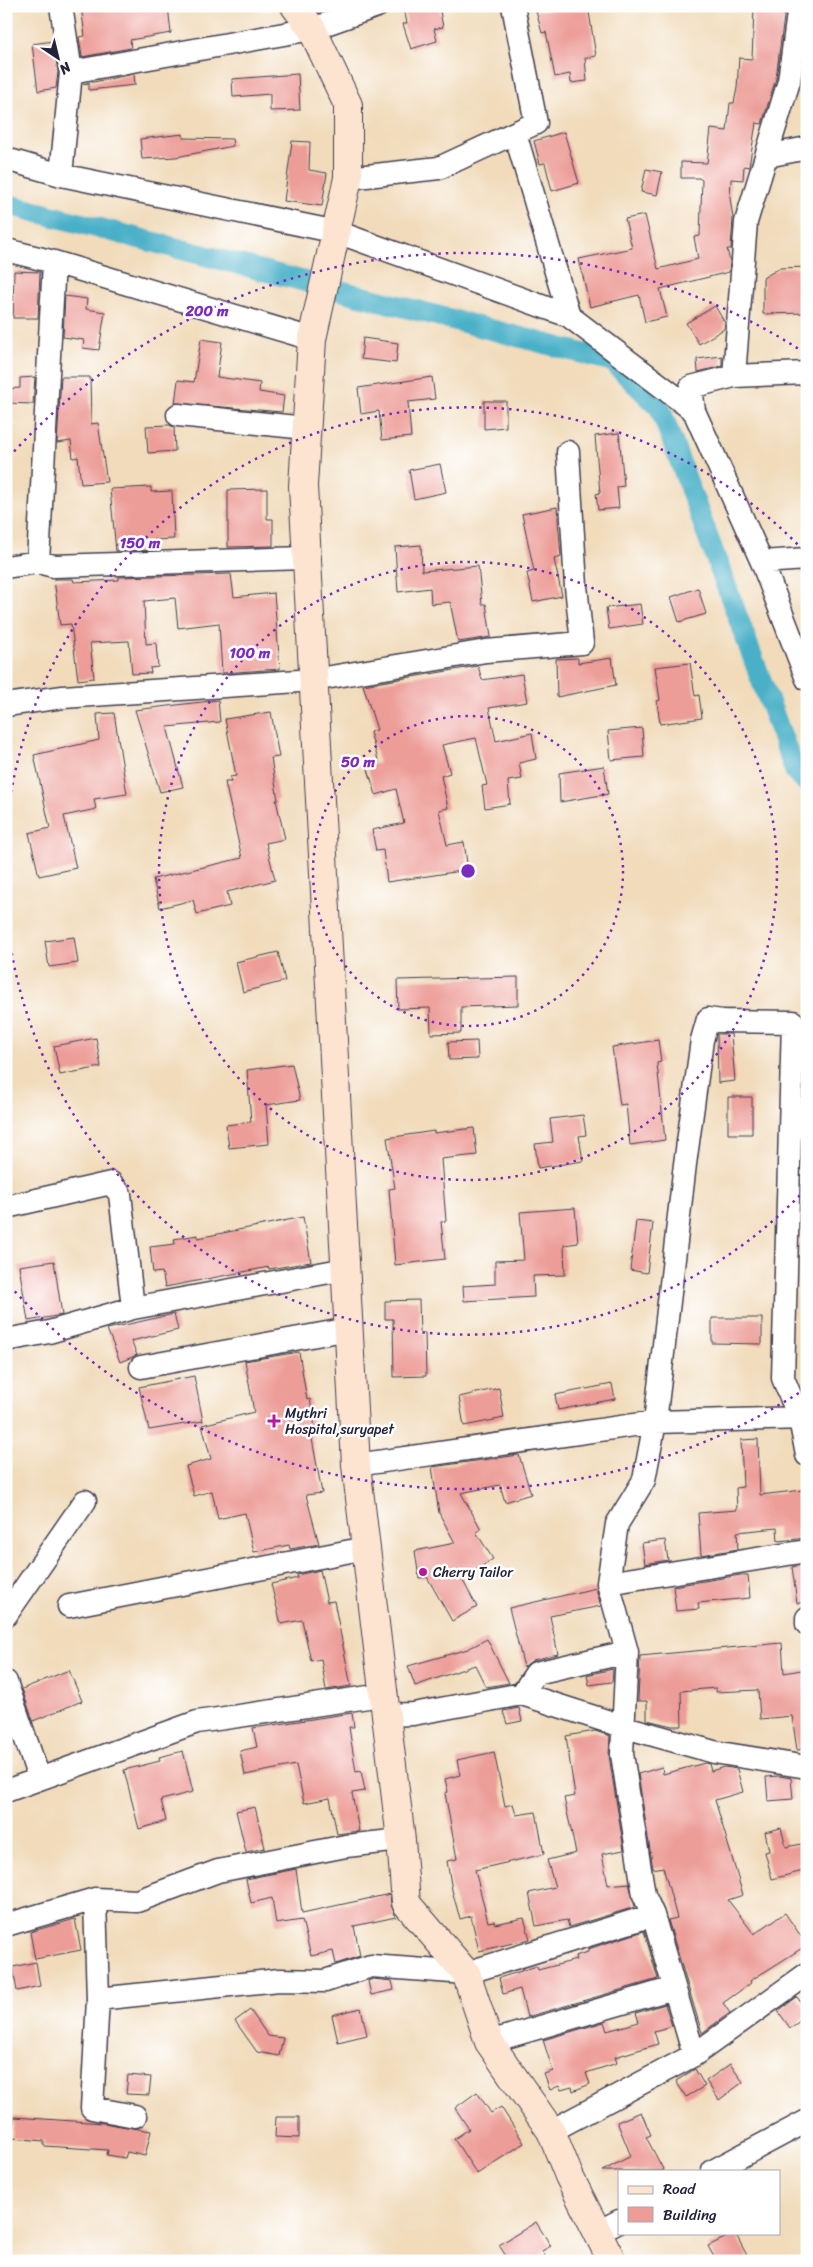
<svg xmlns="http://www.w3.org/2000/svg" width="813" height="2267" font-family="Sriracha,sans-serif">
<rect width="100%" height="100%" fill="#fff"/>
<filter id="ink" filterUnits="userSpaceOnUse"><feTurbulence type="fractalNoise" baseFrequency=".02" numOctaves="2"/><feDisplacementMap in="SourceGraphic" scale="10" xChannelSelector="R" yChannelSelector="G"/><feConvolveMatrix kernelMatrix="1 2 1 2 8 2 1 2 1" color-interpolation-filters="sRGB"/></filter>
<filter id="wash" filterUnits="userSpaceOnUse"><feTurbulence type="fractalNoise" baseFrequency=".0096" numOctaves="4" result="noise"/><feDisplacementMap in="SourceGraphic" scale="20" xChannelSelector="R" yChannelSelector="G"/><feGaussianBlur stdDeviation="1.12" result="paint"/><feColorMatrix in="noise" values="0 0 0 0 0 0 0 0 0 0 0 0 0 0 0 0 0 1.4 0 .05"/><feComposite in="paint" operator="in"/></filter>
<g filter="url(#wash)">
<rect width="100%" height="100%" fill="#f1dbbb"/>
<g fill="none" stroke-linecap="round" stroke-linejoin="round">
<!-- canal -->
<path stroke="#49b0c8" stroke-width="21" d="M6,204l606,157 48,47 135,363 12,12"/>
</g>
<g id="blocks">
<!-- building -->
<path fill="#ed9d98" d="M81,6h87l3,27 -41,7 1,8 -49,9 -3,-20 6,-1z
M418,6h21l4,21 -9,2 3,12 -26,8 -8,-25 4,-1 -3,-14z
M588,6l8,50 -11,2 2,23 -16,2 -1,-9 -15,3 -9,-45 -4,1 -6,-22z
M754,9h31l-9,69 -14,46 -6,-1 -7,44 -5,-1 -1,14 -12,-1 -1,19 3,20 -2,31h-4l3,13 -1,10 -69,17 7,28 -22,5 -6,-27 -49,12 -11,-48 53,-11 -7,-29 20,-4 13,54 40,-10 -4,-22 6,-1 2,-56 -3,-2h-18v-16l26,1 4,-34 16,2 3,-28h4l3,-15 2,-30 13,1z
M53,41l5,31 -2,16 -18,3 -6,-47z
M134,74l1,11 -46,5v-7l-6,1z
M298,74l2,36 -30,1v-17l-37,3 -1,-18z
M564,132l15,51 -27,8 -7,-28 -5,1 -6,-23z
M183,134v4l49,1 1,7 -57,11 -34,2 -2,-20z
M292,141l18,1 -1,28 18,3 -5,33 -38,-5z
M646,169l16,3 -5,23 -16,-3z
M807,267v46l-44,1v-36l17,-10z
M14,271l26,1 -2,46h-25z
M65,296l22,3 -1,10 19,3 -6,38 -16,-2 1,-8 -21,-3z
M715,306l10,17 -1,6 -25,15 -13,-21z
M363,338l35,5 -2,20 -35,-4z
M201,339l21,3 -5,35 43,6 -1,9 25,4 -2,16 -107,-9 3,-23 16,2z
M722,356v10l-24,6 -1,-13z
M35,377l-2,27 -27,-1v-14l14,-1v-10z
M61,377h29l1,47 7,-1 9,59 -26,2 -3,-27 -5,1 -2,-17 -14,2z
M432,377l3,22 -27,3 3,35 -29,3 -3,-29 -18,3 -3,-26z
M484,401h22v26l-22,2z
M169,425l5,2 1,24 -27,2 -2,-27z
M619,433l5,53 -7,1 2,21 -21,2 -2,-16 4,-1 -5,-57z
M440,464l6,28 -32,7 -5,-29z
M151,487v5l21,-1 2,48 -21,1v10l-37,1 -6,-62z
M267,489v30h6v27l-45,1v-57z
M557,507l4,50 -7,2 8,37 -29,6 -6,-29 7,-2 -12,-57z
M421,545l1,26 56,-5 4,38h4l5,33 -33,5 -8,-40 -19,2 -1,-16 -32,4 -3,-45z
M231,574l3,23 40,-4 6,76 -58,4 -3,-50 -41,5 -3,-30 -31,3 2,43 10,-1 2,24 -8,1 1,5 -19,1 -3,-33 -39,2 4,35 -16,2 -7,-56 -11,1 -6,-46h19l1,3 45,-2v-3z
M698,588l8,26 -27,8 -8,-25z
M640,604l3,20 -34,5 -3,-21z
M578,658v5l34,-5 4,27 -59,12 -1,-38z
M690,663l5,33 4,-1 3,23 -42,6 -3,-23 3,-1 -5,-33z
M478,666l4,14 40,-6 5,28 -38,6 7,33 36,-8 4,26 -17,4 3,16 -14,2 2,23 -25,4 -3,-22 5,-1 -11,-47 -34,7 8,28 -9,3 7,32 -9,2 8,35 17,-3 4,28 -81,12 -4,-32 -7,1 -4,-21 32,-7 -8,-34 -20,6 -9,-29 12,-3 -9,-31 7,-2 -14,-45z
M218,700l2,22 -53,5 16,60 -23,5 -25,-82z
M271,712l8,45 -8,1 7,42h-2l9,39 -19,4 9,37 -48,12 3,14 -33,8 -4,-14 -33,8 -7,-29 89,-21 -17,-76h6l-1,-5 6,-1 -11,-57z
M114,713l13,81 -33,5 2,10 -32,7 12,52 -37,8 -10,-43 21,-5 -16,-73 65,-15 -2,-26z
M642,728l2,29 -33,3 -3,-29z
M604,766l4,28 -48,8 -1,-29z
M74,937l4,26 -29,4 -4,-26z
M278,952l7,29 -42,11 -7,-30z
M518,977v28l-57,2v26l-30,1 -1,-26 -32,1 -1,-29z
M717,1034h14l4,47 -17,2z
M96,1038l5,29 -41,8 -6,-29z
M658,1040l3,22 -4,1 8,77 -35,5 -4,-41 -6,1 -8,-58z
M477,1041l1,18 -29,1 -1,-18z
M292,1064l8,36 -34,5 3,39 -40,4 -3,-23 25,-3 -4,-52z
M728,1097h24v37h-24z
M583,1115l3,20 -7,1 4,25 -45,7 -3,-24 18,-2 -3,-23z
M474,1128l3,27 -36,4 5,62 -5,1 4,37 -50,6 -6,-76 6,-1 -8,-50 47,-7v2z
M575,1208l3,35 -14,2 1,30 -32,1 1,21 -70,4 -1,-15 32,-2v-23l29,-1 -4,-48z
M303,1217l8,45 -42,7v-2l-104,20 -3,-15 -9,1 -3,-26 25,-3 -1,-5 24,-4v3z
M636,1221l17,2 -6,50 -17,-3z
M54,1261l8,54 -34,6 -9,-55z
M419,1300l1,33h5l1,43 -32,1 -1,-58h-8v-18z
M174,1314l4,16 -47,11 6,14 -17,7 -13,-33z
M712,1318h50v26l-50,-1z
M299,1352l8,48 3,-1 5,28 -5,1 12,65 -16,2 13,49 -29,5 -1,-4 -35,7 -9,-39 -27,6 -6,-28 -18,5 -8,-30 25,-7 -9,-34 52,-13 -9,-51z
M194,1376l9,45 -54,9 -10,-43z
M612,1384l3,15 -57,11 -3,-15z
M499,1388l5,30 -40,8 -5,-29z
M758,1439l2,56 43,-5 4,48 -29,3 -1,-13 -40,4 1,17 -37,6 -3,-42 39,-3 -1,-22 7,-1 -2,-47z
M519,1455l12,39 -26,8 -5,-17 -39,8 20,36 -5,3 17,27 -31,20 15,28 -25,14 -25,-44 -8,1 -4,-27 40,-8 -16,-30 -7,-46z
M665,1540l3,20 -23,4 -3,-21z
M807,1564v39h-10l-5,-36z
M320,1570l7,32 7,-1 17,85 -25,4 -5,-31 -10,2 -9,-41 -21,4 -10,-40 27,-6 -1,-3z
M741,1575h7l2,23 -52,5 1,6 -23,2 -3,-25z
M596,1588l5,18 -51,10 8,38 -25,6 -9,7 -15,-59z
M487,1639l22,44 -23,4 -11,-22 -60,21 -7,-20 60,-17z
M782,1643l2,30 23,-4v80l-10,1 -5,-34 -32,3 -2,-29 -42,2v-4l-35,3 1,35h-10l-25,-6v-19h-9l2,-45z
M613,1669l-1,13 -23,3 -2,-10z
M69,1670l13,31 -49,20 -11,-32z
M519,1708l3,13 -15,3 -4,-13z
M352,1713l2,14h-5l7,45 5,-1 4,20 -13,2 7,38 -22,3 -7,-36 -26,5 -8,-38 -51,10 -5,-24 17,-4 -4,-19z
M595,1731l15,5 -1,20 15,94 -22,4 6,31 21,-2 6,24 -66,20 -2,-7 -31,6 -7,-33 26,-6 -8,-27 29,-7 -12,-55 11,-2 -9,-60z
M183,1751l10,41 -32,8 5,21 -27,8 -15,-59 36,-9 -1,-4z
M494,1752l11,54 8,-2 3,11 20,-3 8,42 -69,16 13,52 6,-1 1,3 29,-6 6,21 -51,12 -8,-35 -11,3 -8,-29 -5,-29 10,-2 -12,-66 3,-1 -3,-13 15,-4 -3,-15z
M705,1763l4,1 2,7 13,-4 13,2 6,23 -28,8 28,95 -15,5 26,34 31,-21 22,32 -57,36 1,2 -28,20 7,10 -28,20 -34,-113 9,-2 -14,-51 -10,2 -15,-95 24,-7 1,7z
M779,1776l12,2 2,21 -25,2 -2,-24z
M255,1807l10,41 -19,4 -10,-41z
M781,1828l5,19 21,-4v27l-35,9 -7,-27 4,-1 -4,-19z
M296,1869l6,44 88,-19 1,11 5,12 -42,9 6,30 -24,8 -3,-13 -22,5 -9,-36 -26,4 -4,-26 -21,5 -5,-24z
M75,1919l6,31 -46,9 -5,-27z
M644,1931l14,48 -131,38 -7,-28 -17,5 -4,-16 38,-12 1,4 38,-10 -1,-4 13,-4v-3z
M36,1962l4,24 -23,5 -4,-24z
M373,1979l19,2 2,9 -23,5 -3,-14z
M797,1997l10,14v5l-17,12 -12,-17z
M665,2004l7,22 -18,5 4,13 -43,13 2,6 -31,10 4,11 -17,7 -1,-4 -11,3 -2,-4 -9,4 -6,-16 9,-3 -10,-31 61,-18 3,9 32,-9 -3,-9z
M361,2008l6,27 -29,7 -6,-27z
M250,2010l18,26 15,2 -4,18 -22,-4 -22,-31z
M730,2064l13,18 -24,18 -13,-19z
M695,2069l10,17 -19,11 -10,-16z
M128,2075l23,2 -2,18 -23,-1z
M477,2092l14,21 10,-6 23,36 -47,31 -23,-35 15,-10 -14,-21z
M641,2112l10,23 -5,2 18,34h-62l29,-15 -14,-34z
M14,2117l89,6 48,8 -6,25 -18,-4 -2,6 -18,-3 1,-5 -64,-4v-5l-32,-3z
M276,2117h23v21l-24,-1z
M536,2222l15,24 -9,5 6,10h-39l-10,-16z
M735,2233l15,28h-34l-8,-15z"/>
</g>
</g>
<g filter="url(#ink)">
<use href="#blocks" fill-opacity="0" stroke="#413e4e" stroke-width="1"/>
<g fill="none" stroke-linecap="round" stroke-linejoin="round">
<defs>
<path id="street" d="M61,6l10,66
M515,133l54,183
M767,156l40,-8
M6,159l55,16 276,57 232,84 125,95 68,151 45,117
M61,175l10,-103 241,-43 65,-23
M348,178l91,-10 97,-45 -23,-117
M6,250l48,12 258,77
M734,376l12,-154 43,-141 10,-75
M694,411l-3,-24 43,-11 73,-3
M178,415l128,13
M38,562l16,-300
M762,562l45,-3
M6,567l32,-5 16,4 252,-8
M6,705l57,-8 250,-17 173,-29 96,-8 -6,-57 -8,-134
M6,1207l105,-24 9,11 13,114
M6,1340l43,-8 84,-24 213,-39
M141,1367l208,-38
M356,1465l299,-43 152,-4
M608,1583l199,-32
M69,1606l297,-58
M6,1615l79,-114
M807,1618v6
M6,1682l33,96
M522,1694l14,-21 91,-21
M384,1715l29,-1 109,-20 103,33 89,25 93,15
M6,1791l191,-69 185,-27
M95,1899l3,100 -6,109 43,8
M6,1925l89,-26 42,2 81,-30 128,-25 55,-6
M98,1999l181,-19 46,1 46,-15 95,7 187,-58
M489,2042l185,-54
M694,2055l-41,-140 -9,-20 -22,-141 5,-102 -19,-69 9,-59 27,-44 11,-58 30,-258 17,-124 6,-21 14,2 71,1 -10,356 17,41 7,36
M551,2131l143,-76 113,-81
M713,2171l94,-50
M598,2232l21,-11"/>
<path id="secondary" d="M295,6l17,23 36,76v73l-36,161 -9,147 53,979 45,375 5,63 60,70 23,69 62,89 18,45 43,85"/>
</defs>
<!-- street casing -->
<use href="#street" stroke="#413e4e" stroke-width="25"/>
<!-- secondary casing -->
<use href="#secondary" stroke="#413e4e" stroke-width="30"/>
<!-- street -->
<use href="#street" stroke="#fff" stroke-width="22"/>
<!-- secondary -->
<use href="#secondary" stroke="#fde4d1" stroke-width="28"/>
</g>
</g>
<!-- distance rings -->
<g fill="none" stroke="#7b2cbf" stroke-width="2.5" stroke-dasharray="2.5 5">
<circle cx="468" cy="871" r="155"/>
<circle cx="468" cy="871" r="309"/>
<path d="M805 1190A464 464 0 0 1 7 920M7 822A464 464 0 0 1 805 552"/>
<path d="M805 1389A618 618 0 0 1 9 1285M9 457A618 618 0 0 1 805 353"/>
</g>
<!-- markers -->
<g fill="#b5179e" stroke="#fff" stroke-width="2">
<path d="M271.5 1413.5h5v5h5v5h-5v5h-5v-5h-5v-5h5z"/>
<circle cx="423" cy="1572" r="5"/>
</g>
<g text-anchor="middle" stroke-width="5" stroke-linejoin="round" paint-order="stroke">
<!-- poi labels -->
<g font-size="14" fill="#22223b" stroke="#fff" text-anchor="start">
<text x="285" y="1418">Mythri<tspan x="285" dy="16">Hospital,suryapet</tspan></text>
<text x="433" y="1577">Cherry Tailor</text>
</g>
</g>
<circle cx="468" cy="871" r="8" fill="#7b2cbf" stroke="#fff" stroke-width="2.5"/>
<g font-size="15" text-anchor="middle" font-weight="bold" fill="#7b2cbf" stroke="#fff" stroke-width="5" stroke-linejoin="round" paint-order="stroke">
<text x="207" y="316">200 m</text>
<text x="140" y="548">150 m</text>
<text x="250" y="658">100 m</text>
<text x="358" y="767">50 m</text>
</g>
<!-- margin -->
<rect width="813" height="2267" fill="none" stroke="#fff" stroke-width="25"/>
<!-- legend -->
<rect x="618" y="2170" width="162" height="65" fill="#ffffff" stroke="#a7a7b1"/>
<rect x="628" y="2186" width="25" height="8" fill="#fde4d1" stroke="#a7a7b1"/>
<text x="663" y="2194" font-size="15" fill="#22223b">Road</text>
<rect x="628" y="2207" width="25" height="15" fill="#ed9d98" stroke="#a7a7b1"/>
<text x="663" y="2220" font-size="15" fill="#22223b">Building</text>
<!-- north arrow -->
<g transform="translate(58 58) rotate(145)" stroke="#ffffff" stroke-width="4" paint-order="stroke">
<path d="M0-4L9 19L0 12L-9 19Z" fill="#22223b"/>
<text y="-8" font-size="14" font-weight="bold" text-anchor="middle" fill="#22223b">N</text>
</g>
</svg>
